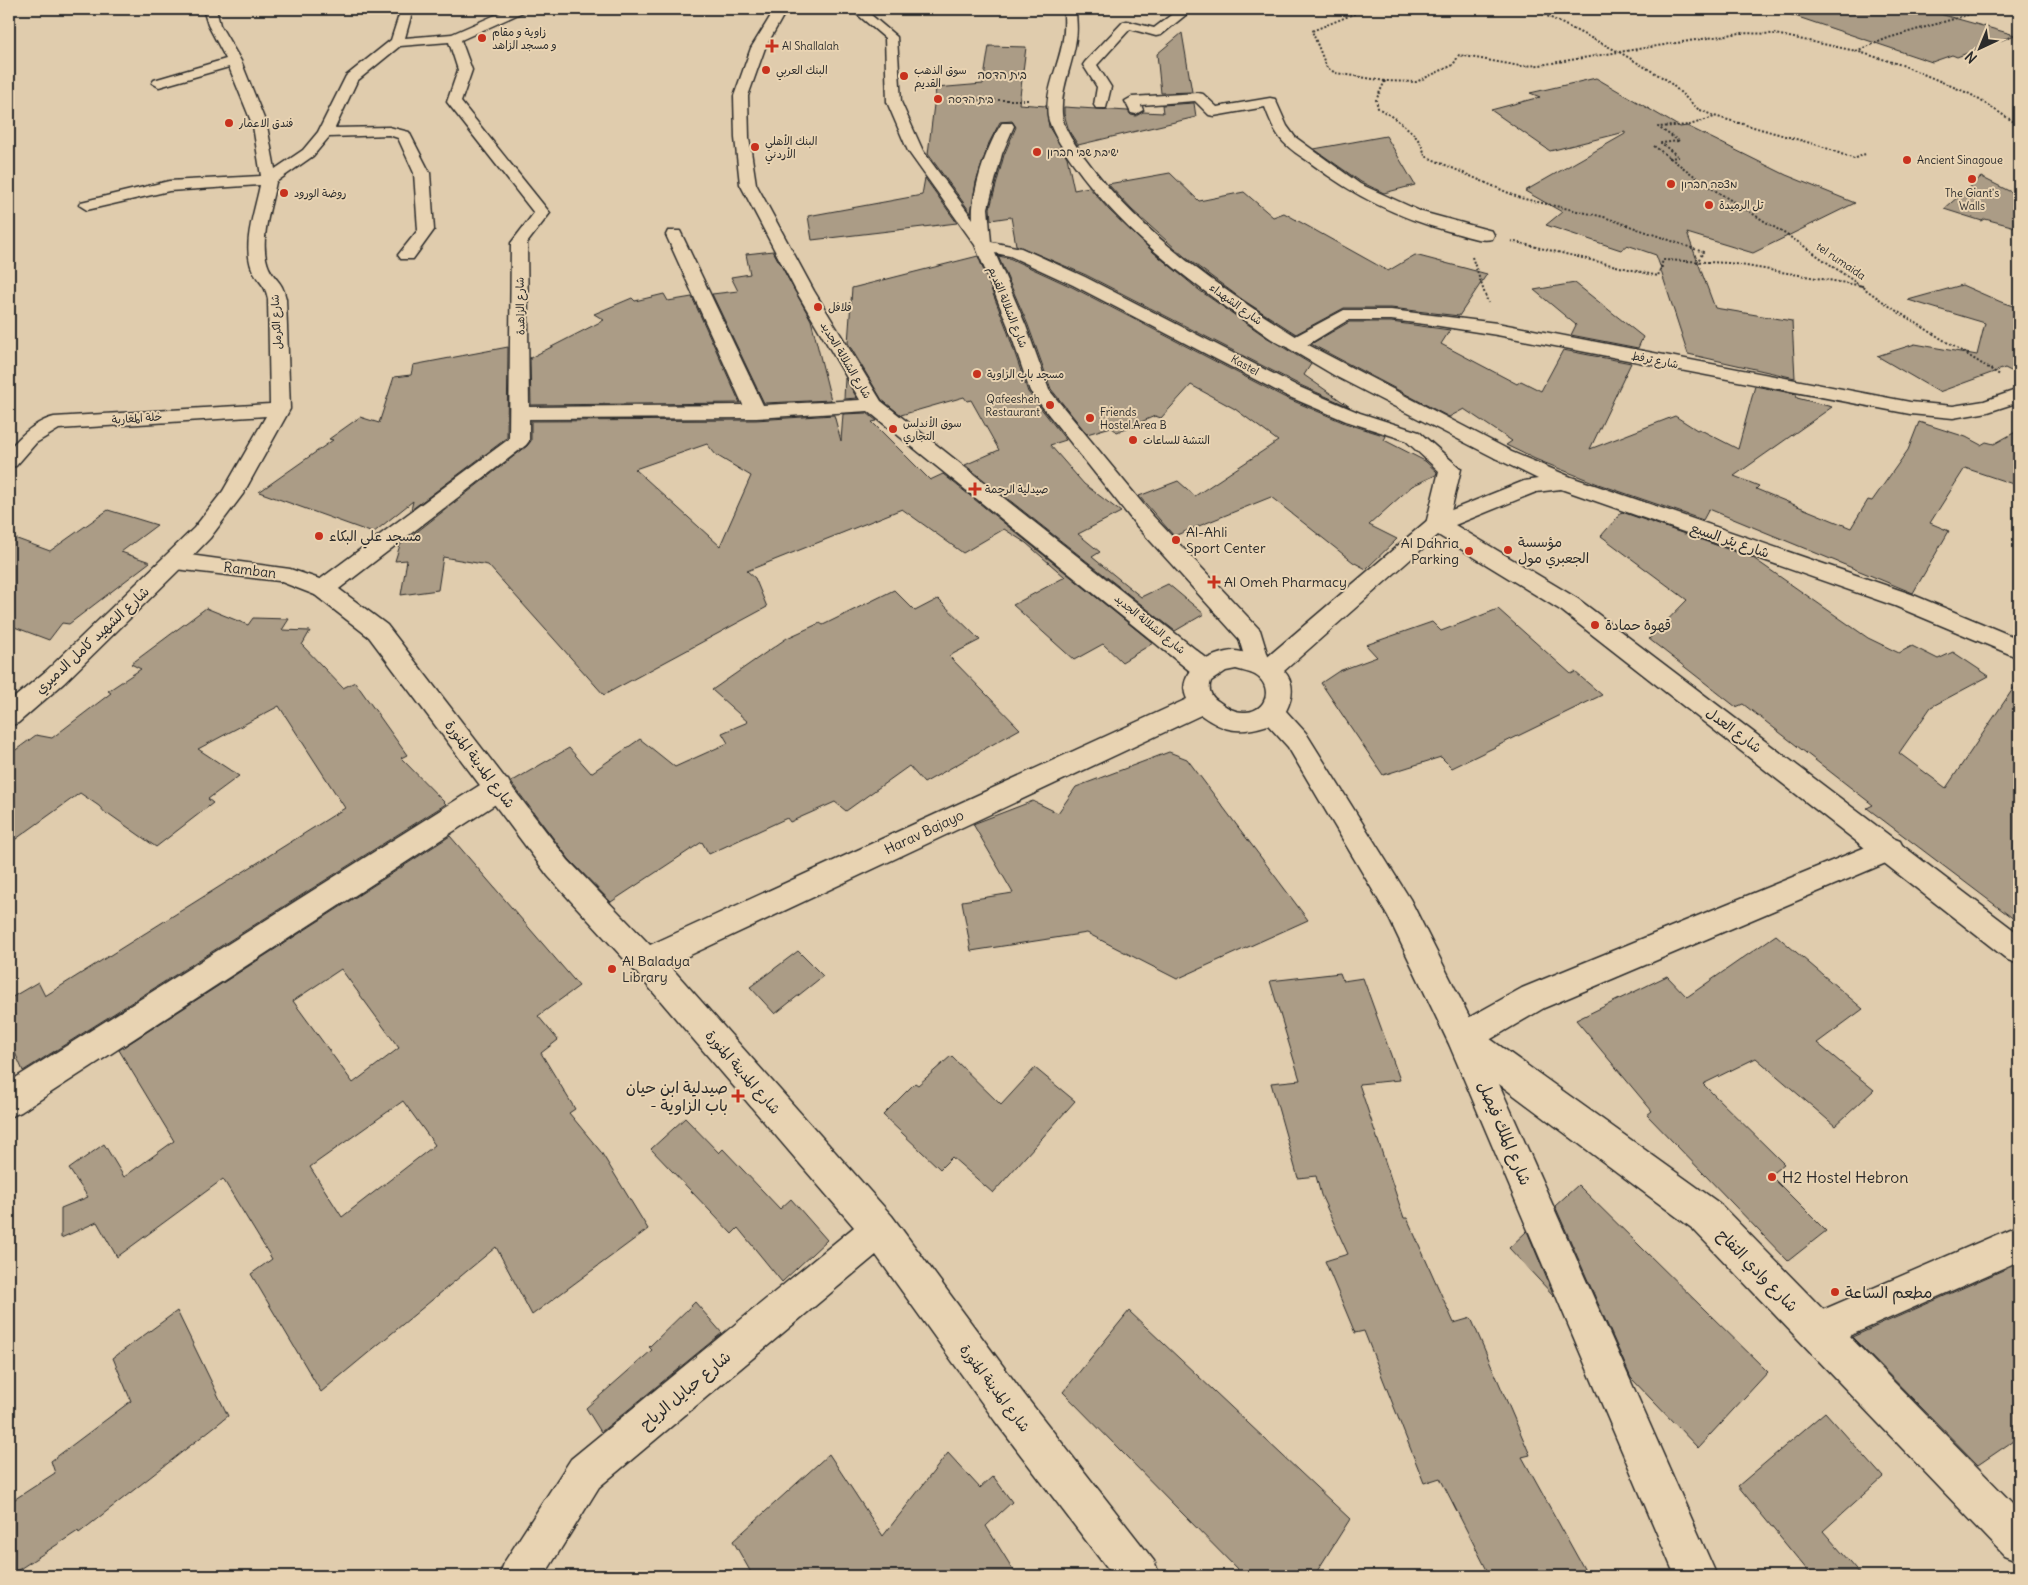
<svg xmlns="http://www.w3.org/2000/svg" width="2028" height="1585" font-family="Delius,'Playpen Sans Arabic','Playpen Sans Hebrew',sans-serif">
<rect width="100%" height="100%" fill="#e0ccad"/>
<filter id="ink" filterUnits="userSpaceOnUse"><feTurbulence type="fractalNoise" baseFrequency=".02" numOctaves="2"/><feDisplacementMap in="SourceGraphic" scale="10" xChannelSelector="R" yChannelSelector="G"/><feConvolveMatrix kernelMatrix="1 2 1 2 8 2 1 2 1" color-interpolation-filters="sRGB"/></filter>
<g filter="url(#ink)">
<!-- building -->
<path fill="#ab9c86" stroke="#2b2b2b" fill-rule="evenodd" d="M1789,9h133l93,26 -58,22 -5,-2 -20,7 -143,-48z
M1182,33l10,59 -31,1 -4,-39z
M989,46l37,1 -7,57 27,2 3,21 18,30 7,33 15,-3 20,23 44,42 46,38 67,47 45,27 -7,11 46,32 -50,-22 -214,-110 -70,-30 -5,-28 -20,3 -1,-12 14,-53 12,-28 -4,-6 -12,1 -11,21 -13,39 -5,31 -43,-59 8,-66 47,-4z
M1596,78l84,49 7,-1 99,49 69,28 -102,50 -66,-20 28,75 77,13 3,57 -107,-24 -28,-86 3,-1 -3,-1 -4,-11 -29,-10 -6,5 -75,-25 16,-13 -37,-21 100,-57v-2l-75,19 -59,-41 49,-13 -10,-4z
M1194,103l2,14 -118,28 -9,-14 -5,-17v-7l64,4 3,4 5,1 7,-4 20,1 -1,-8z
M1386,136l29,49 -31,8 -23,-11 -47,-33z
M1170,173l29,28 45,-9 29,25 11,-4 104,58 27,-16 72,19 -28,42 -68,-8h-47l-48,26 -53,-34 -58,-43 -53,-47 -24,-26z
M1981,177l38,19v32l-34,-9 -3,2 -38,-12z
M925,178l32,45 -145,17 -4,-24 114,-21z
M773,251l38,69 20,80 -67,3 -52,-109 26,-3 -7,-14 19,-3 -4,-20z
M978,256l28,71 22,65 38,48 -16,5 34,39 37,28 -43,22 22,18 -8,5 49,40 27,-13 36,30 -29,17 -210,-166 34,-15 -28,-50 -4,1 -3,-4 -63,18 -19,-15 -34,-57 4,-55z
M998,256l11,2 63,29 212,110 61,26 41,13 -2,4 41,21 12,11 -1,3 -24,11 -43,39 28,14 -31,30 -13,-7 -82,-65 -97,39 -35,-40 39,-15 17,15 83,-55 -43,-32 -44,-24 -30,33 -6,-2 -38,16 -6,-5 -24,7 -36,-45 -23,-64z
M1575,283l68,54 -5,11 -67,-13 5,-10 -42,-35z
M1962,285l39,17 18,6v67l-14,-7 -66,24 -62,-36 38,-12 62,11 8,-32 -77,-23z
M664,294l4,7 24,-4 48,106 -209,2 -1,-47 74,-38 -10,-6 38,-16 3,3z
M1349,322h42l59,8 -9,14 76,40 4,-3 20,10 22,-41 68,13 -41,86 85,-33 22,14 2,-1 39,20 17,-63 41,8 1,4 35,9 -98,69 25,10 -3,3 95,39 17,-28 4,1 36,-51 11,-28 47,15 15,8 5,-3 8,2 25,-14v56l-54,-18 -35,55 19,8 -36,62 -204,-84 -6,11 -105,-36 -63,-25 -29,-14 6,-4 -48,-32 -15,8 -138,-73z
M508,347l-1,91 -96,72 2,-9 -40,32 -114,-41 74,-52 -4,-1 31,-22 19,6 15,-46 17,-2 2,-10z
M845,378l12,20 -13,1z
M867,413l10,8 -5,1 58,58 13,-6 210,169 -31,19 -19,-18 -29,16 -61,-55 52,-28 -39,-34 -22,-14 -41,24 -61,-44 -155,62 8,7 12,29 -163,88 -116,-130 -45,-8 -5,33 -37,5 6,-35 -12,1 5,-16 127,-99 4,-5v-20l225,-1 78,-5 7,26 2,-27zM707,444l9,11 35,21 -31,70 -85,-77z
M108,510l49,15 -36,27 29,10 -81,62 -7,-1 -13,17 -40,-15v-89l41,15z
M1622,512l131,46 115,80 31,15 13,-7 26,13 15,-7 36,24 -58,31 -32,46 47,35 73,-108v243l-152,-115 6,-3 -130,-101 -7,3 -87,-68 38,-39 -86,-64z
M894,590l21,21 23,-12 42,41 -31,16 71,73 -96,54 -15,-17 -63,45 -11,-9 -45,20 -3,-4 -78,36 -7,-12 -91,60 -42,-43 -56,-74 -2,-3 58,-34 22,25 49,-34 35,28 53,-24 -6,-10 26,-11 -36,-32 75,-52 33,-15 3,2z
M206,608l42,17 5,-7 36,1 -7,11 28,1 -8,14 41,43 12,-6 52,73 -6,3 45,46 -423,267 -14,-32v-40l29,-17 7,14 300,-188 -66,-102 -81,43 41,27 -31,23 5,4 -57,44 -47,-33 -2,1 -8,-9 -19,-13 -71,51v-89l27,-20 16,3 59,-45 -3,-2 33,-22 -10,-5z
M1498,609l73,65 4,-2 27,23 -150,73 -11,-11 -58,18 -62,-92 18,-12 38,-14 -11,-12 66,-23 9,9z
M1169,752l18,7 121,161 -131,59 -90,-46 -116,18 -9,-50 51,-8 -40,-69 60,-23 25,12 18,-26z
M450,836l129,150 -41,30 20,24 -17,13 34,56 -6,4 32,39 47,77 -116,86 -36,-68 -175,145 -70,-118 21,-15 -49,-80 -106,78 -20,-35 -36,16v-30l27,-11 -19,-28 35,-25 20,33 50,-36 -55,-91zM341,969l58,79 -46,35 -60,-82zM403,1101l32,44 -93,72 -32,-50z
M1776,935l87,74 -46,34 57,47 -39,36 -79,-68 -53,26 81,80 -14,11 56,56 -38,30 -141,-146 5,-4 -76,-91 91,-44 20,21z
M798,951l25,25 -48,38 -25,-27z
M1340,973l3,8 20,-3 37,102 -41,4 45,134h3l47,105 17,-5 59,137 -8,2 66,119h-98l-50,-98 -16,5 -60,-152 -9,2 -30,-72 23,-7 -27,-59 -5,-19 -18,2 -27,-95 29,-3 -30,-99z
M951,1056l50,49 34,-37 40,33 -82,92 -41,-36 -12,12 -57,-54 32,-32 3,2z
M685,1118l34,35 4,-4 57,60 11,-10 36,41 -45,42 -44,-54 -6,6 -81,-85z
M1578,1185l190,187 -70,76 -67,-70 -76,-172z
M1527,1231l27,65 -45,-48z
M2019,1263v174l-41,28 -126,-128z
M695,1302l27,31 -121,99 -15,-24 66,-58 -3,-3z
M177,1311l51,105 -149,117 -1,-2 -69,45v-73l46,-30 -4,-12 80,-60 -18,-43z
M1129,1311l221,208 -36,57h-70l-181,-184z
M1825,1412l58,65 -60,54 39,45h-50l-74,-90z
M948,1453l32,35 13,-12 19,26 -26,24 31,50h-264l-20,-35 96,-87 54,82z"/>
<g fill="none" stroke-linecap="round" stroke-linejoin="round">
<defs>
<path id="pedestrian" d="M1179,9h14l-32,26 -5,1 -26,-7 -33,36 14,22 -5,21h-10l-2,-3 3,-18 -14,-22 2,-3 38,-40 4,-1 27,7z
M1198,93l5,1 14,13 53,-9 5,1 12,27 8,11 65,47 62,28 70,19 2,4 -2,4c-13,3 -31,-5 -44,-8 -51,-14 -94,-35 -136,-67 -11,-8 -24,-15 -32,-26 -7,-10 -11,-20 -15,-31l-51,9 -5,-1 -14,-14 -54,4 2,5 -7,4 -5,-1 -6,-12 7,-4z
M1295,338l214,112 3,4 -3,4 -7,2 -7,-2 -158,-81 -49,-29 -2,-4 2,-4z"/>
<path id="minor" d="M203,9h13l4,16 21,36 26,65 8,43 28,-19 15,-18 28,-56 45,-36 10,-31h12l-8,29 47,-4 57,-25h16l-2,3 -62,28 11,30 -11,32 89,111 -23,30 2,164 214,-2 -77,-170 2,-4h12l2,4 81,170 97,-5 -64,-109 -56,-107 -5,-46 -1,-42 17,-48 24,-39h12l-22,39 -17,48 1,42 7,46 58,107 67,110 333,263 4,6 -4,6 -9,3 -9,-3 -328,-265 -112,7 -227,1v22l-3,4 -195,150 -8,2 -8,-2 -4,-6 4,-6 194,-144 2,-196 23,-30 -87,-111 11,-32 -9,-28 -49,4 -43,35 -22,47 54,-1 20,5 21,41 4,57 -21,29h-12l-3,-4 20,-25 -4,-57 -16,-35 -9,-3 -60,2 -16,19 -37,26c-5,26 -18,61 -7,86 7,14 13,12 17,31l4,110 -47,85 -33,44 -27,28 -119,117 -46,40 -9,3v-24l37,-31 148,-143 29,-37 43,-75 -207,13 -23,14 -20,23 -7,1v-18c12,-14 27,-28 45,-32l216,-13 -2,-105c-3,-17 -11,-17 -16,-30 -10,-26 3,-58 8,-84l-91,6 -82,19 -8,-5 2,-3 88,-21 92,-5 -8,-50 -24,-59 -70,20 -7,-4 2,-3 72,-21 -18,-34z
M851,9h13l33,28 4,65 22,49 50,68c-2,-26 14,-74 29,-96h10l2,3 -12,28 -14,54 3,34 30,6 64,29 214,110 61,26 59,19 42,37 -13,55 -3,5 -8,2 -8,-2 -3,-5 13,-53 -34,-31 -59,-19 -61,-26 -212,-110 -63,-29 -15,-3 31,73 23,64 103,125 108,115 11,36 -4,6 -9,3 -9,-3 -10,-33 -103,-114 -106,-134 -22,-65 -33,-81 -67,-94 -21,-49 -2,-64z
M1344,310h47l106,13 413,79 43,4 31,-5 35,-12v13l-31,10 -35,6 -43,-4 -413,-79 -64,-10 -42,-5h-43l-46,28h-14l-2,-4 2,-4z
M498,777l10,3 4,8 -4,8 -487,316 -12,5v-35l479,-302z
M1890,837l10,4 4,8 -4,8 -356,151 -70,41 -11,4 -11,-4 -5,-11 5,-11 70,-39z
M2019,1225v36l-202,89 -13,-6 -6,-13 6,-13z"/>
<path id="tertiary" d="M1064,9h12c0,10 2,20 0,30 -3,25 -16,50 -14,75 1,15 14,32 23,44 55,76 137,132 217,182l2,4 -2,4c-18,4 -39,-16 -53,-25 -65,-45 -130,-95 -176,-160 -9,-13 -19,-27 -24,-42 -7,-26 11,-57 14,-82 2,-10 1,-20 1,-30z
M1502,448l69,29 340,117 108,45v19l-124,-52 -334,-117 -25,3 -81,33 123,74 441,335v30l-11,-4 -446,-349 -124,-76 -154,136c11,12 9,26 2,40l20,22 104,166 65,129 244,175 300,307v51l-15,-6 -311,-326 -194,-145 218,492h-42l-226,-532 -61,-128 -100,-169 -20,-22c-29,9 -43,7 -67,-10l-532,250 223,251 131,177 131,168 6,15h-47l-118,-155 -119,-166 -277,232 -55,89h-45l6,-15 66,-102 283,-232 -219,-256 -87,-95 -179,-239 -54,-42 -36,-14 -104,-12 -8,-3 -4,-5 4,-5 8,-3 115,16 41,14 56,42 181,235 82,85 537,-246c-13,-27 24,-47 47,-48 10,0 22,6 31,8l164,-140 95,-38 14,-2 -43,-21 -3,-4 3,-4zM1236,669c6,2 13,3 19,6 18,10 13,36 -9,37 -11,1 -20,-5 -28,-11 -8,-5 -10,-12 -7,-20l15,-10z"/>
</defs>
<!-- pedestrian casing -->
<use href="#pedestrian" stroke="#2b2b2b" stroke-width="3"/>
<!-- minor casing -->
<use href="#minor" stroke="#2b2b2b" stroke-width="3"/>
<!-- tertiary casing -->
<use href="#tertiary" stroke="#2b2b2b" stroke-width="3"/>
<!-- path -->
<path stroke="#2b2b2b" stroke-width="2" stroke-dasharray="2 2" stroke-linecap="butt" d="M1366,9l-54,22 15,37 9,5 49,8 31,1 37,-17 6,-10 61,11 20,-1 79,-13 48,28 31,29 16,7 107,30 33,13 11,-5
M1533,9l86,43 121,-19 35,1 81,17 46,14 68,29 49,31
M1856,51l32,-13 100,-29
M1385,81l-9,19 2,8c19,12 42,24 47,48l95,42 84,19 99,35 -6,11
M978,100h51
M1679,141l-21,-14 32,-2 24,-8
M1654,146l54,40 90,56 97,68 105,65
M1669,158l10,-1 -18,-14 18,-2
M1511,241l147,35 5,-16 66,3 134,23
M1472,257l16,46"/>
<!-- pedestrian -->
<use href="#pedestrian" fill="#e8d3b2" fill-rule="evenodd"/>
<!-- minor -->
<use href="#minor" fill="#e8d3b2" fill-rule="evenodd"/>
<!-- tertiary -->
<use href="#tertiary" fill="#e8d3b2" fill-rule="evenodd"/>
</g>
</g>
<!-- markers -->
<g fill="#c8321e" stroke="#e8d3b2" stroke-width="2">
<circle cx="482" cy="38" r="5"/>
<path d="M769.5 38.5h5v5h5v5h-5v5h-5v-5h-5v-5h5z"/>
<circle cx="766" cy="70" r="5"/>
<circle cx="904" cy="76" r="5"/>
<circle cx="938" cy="99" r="5"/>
<circle cx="229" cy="123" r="5"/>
<circle cx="755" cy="147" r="5"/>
<circle cx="1037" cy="152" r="5"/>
<circle cx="1907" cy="160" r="5"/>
<circle cx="1972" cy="179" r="5"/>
<circle cx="1671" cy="184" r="5"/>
<circle cx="284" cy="193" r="5"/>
<circle cx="1709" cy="205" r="5"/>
<circle cx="818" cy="307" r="5"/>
<circle cx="977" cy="374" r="5"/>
<circle cx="1050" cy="405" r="5"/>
<circle cx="1090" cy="418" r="5"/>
<circle cx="893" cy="429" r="5"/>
<circle cx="1133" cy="440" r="5"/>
<path d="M972.5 481.5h5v5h5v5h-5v5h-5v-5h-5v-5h5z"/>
<circle cx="319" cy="536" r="5"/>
<circle cx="1176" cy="540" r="5"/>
<circle cx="1508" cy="550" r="5"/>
<circle cx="1469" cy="551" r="5"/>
<path d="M1211.5 574.5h5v5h5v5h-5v5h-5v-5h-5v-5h5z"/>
<circle cx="1595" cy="625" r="5"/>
<circle cx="612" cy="969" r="5"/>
<path d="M735.5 1088.5h5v5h5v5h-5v5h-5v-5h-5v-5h5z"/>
<circle cx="1772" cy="1177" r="5"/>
<circle cx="1835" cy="1292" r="5"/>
</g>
<g text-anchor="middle" stroke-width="4" stroke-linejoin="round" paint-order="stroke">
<!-- far-poi labels -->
<g font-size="11" fill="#2b2b2b" stroke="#e8d3b2" text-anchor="start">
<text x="492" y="36">زاوية و مقام<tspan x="492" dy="13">و مسجد الزاهد</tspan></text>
<text x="782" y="50">Al Shallalah</text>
<text x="776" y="74">البنك العربي</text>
<text x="914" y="74">سوق الذهب<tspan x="914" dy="13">القديم</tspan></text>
<text x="948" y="103">בית הדסה</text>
<text x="239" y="127">فندق الاعمار</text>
<text x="765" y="145">البنك الأهلي<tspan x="765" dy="13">الأردني</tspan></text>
<text x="1047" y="156">ישיבת שבי חברון</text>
<text x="1917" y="164">Ancient Sinagoue</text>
<text x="1681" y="188">מצפה חברון</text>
<text x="294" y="197">روضة الورود</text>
<text x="1972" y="197" text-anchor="middle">The Giant's<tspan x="1972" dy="13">Walls</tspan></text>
<text x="1719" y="209">تل الرميدة</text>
<text x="828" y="311">فلافل</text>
<text x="987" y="378">مسجد باب الزاوية</text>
<text x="1040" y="403" text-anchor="end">Qafeesheh<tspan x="1040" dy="13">Restaurant</tspan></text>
<text x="1100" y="416">Friends<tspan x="1100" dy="13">Hostel.Area B</tspan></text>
<text x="903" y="427">سوق الأندلس<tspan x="903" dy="13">التجاري</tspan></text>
<text x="1143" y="444">النتشة للساعات</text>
<text x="985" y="493">صيدلية الرحمة</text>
</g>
<!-- far-street labels -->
<g font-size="11" fill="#2b2b2b" stroke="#e8d3b2">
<text transform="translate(1841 261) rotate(34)" y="4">tel rumaida</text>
<text transform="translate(1236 304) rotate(36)" y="4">شارع الشهداء</text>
<text transform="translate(520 306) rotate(-91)" y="4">شارع الزاهدة</text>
<text transform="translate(1008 307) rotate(68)" y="4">شارع الشلالة القديم</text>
<text transform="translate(276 322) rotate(-93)" y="4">شارع الكرمل</text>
<text transform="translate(846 360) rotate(59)" y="4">شارع الشلالة الجديد</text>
<text transform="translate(1655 360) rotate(11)" y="4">شارع ترفط</text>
<text transform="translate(1245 365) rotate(29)" y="4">Kastel</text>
<text transform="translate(137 418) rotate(-4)" y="4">خلة المغاربة</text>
<text transform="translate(1150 624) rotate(39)" y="4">شارع الشلالة الجديد</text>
</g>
<!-- far-neighbourhood labels -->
<g font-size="12" fill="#2b2b2b" stroke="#e8d3b2">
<text x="1002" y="79">בית הדסה</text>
</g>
<!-- poi labels -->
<g font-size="14" fill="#2b2b2b" stroke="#e8d3b2" text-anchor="start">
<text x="1186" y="537">Al-Ahli<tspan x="1186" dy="16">Sport Center</tspan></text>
<text x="329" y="541">مسجد علي البكاء</text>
<text x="1518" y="547">مؤسسة<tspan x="1518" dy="16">الجعبري مول</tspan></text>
<text x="1459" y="548" text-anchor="end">Al Dahria<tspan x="1459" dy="16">Parking</tspan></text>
<text x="1224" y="587">Al Omeh Pharmacy</text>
<text x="1605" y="630">قهوة حمادة</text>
<text x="622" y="966">Al Baladya<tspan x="622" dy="16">Library</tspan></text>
</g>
<!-- street labels -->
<g font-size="14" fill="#2b2b2b" stroke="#e8d3b2">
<text transform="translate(1730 540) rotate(19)" y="5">شارع بئر السبع</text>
<text transform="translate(250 570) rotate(7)" y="5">Ramban</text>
<text transform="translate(92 640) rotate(-43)" y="5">شارع الشهيد كامل الدميري</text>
<text transform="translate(1734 730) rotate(37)" y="5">شارع العدل</text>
<text transform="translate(480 764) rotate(53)" y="5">شارع المدينة المنورة</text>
<text transform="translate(924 832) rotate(-25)" y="5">Harav Bajayo</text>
<text transform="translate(743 1072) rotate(49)" y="5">شارع المدينة المنورة</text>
<text transform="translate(995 1388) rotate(53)" y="5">شارع المدينة المنورة</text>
</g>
<!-- near-poi labels -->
<g font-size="16" fill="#2b2b2b" stroke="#e8d3b2" text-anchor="start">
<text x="728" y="1093" text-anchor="end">صيدلية ابن حيان<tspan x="728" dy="18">- باب الزاوية</tspan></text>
<text x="1782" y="1183">H2 Hostel Hebron</text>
<text x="1845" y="1298">مطعم الساعة</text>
</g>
<!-- near-street labels -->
<g font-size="16" fill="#2b2b2b" stroke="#e8d3b2">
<text transform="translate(1505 1133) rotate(67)" y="6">شارع الملك فيصل</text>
<text transform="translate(1758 1270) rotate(46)" y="6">شارع وادي التفاح</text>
<text transform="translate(685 1390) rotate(-40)" y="6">شارع حبايل الرياح</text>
</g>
</g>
<!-- margin -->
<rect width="2028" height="1585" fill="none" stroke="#e8d3b2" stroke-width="30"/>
<rect x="15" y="15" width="1998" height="1555" fill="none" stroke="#2b2b2b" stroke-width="2" filter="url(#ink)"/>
<!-- north arrow -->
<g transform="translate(1980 48) rotate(224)" stroke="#e8d3b2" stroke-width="4" paint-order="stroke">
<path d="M0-4L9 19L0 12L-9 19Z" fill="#2b2b2b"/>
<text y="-8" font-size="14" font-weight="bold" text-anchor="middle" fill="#2b2b2b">N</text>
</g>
</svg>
